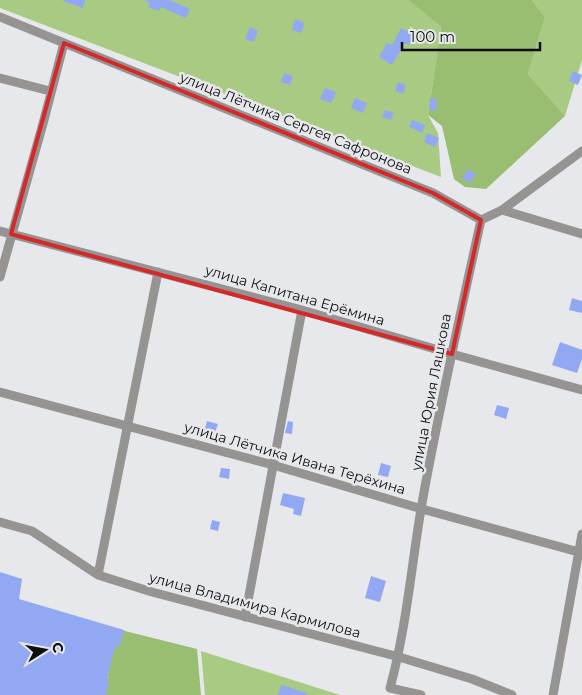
<svg xmlns="http://www.w3.org/2000/svg" width="582" height="695" font-family="Montserrat,sans-serif">
<rect width="100%" height="100%" fill="#e7e8eb"/>
<!-- green -->
<path fill="#a8ca83" d="M0,0h408l33,27 -13,88 10,18 3,44 -441,-169z
M532,0h50v60l-17,56 -37,-42 17,-57z
M201,651l139,44h-135z"/>
<!-- forest -->
<path fill="#99bd71" d="M408,0h124l13,17 -17,57 37,42 -79,73 -21,-2 -11,-8 -12,-53 -14,-11 13,-88z
M117,629l80,20 4,46h-97z"/>
<!-- building -->
<path fill="#93a8f2" d="M63,0h22l-2,8 -20,-7z
M144,0h25l21,9 -4,9 -25,-11 -2,4 -11,-4 2,-4z
M295,19l10,4 -4,10 -9,-3z
M250,27l8,4 -4,11 -9,-3z
M401,28l13,7 -5,10 -4,-2 -13,22 -13,-8 8,-14 5,2z
M573,71l9,4 -4,10 -9,-4z
M284,73l9,3 -3,9 -9,-3z
M398,82l8,3 -3,9 -8,-3z
M325,88l11,4 -5,11 -11,-4z
M355,98l12,5 -4,10 -12,-5z
M430,98l7,1 -1,12 -7,-1z
M385,110l9,3 -3,7 -9,-3z
M412,120l13,5 -3,8 -13,-6z
M427,133l12,5 -4,9 -11,-5z
M468,169l8,5 -6,9 -8,-5z
M572,298l10,3v12l-13,-3z
M560,342l22,8v9l-5,14 -25,-8z
M497,405l12,3 -3,11 -12,-4z
M207,421l11,3 -4,11 -10,-3z
M288,421l5,1 -1,12 -7,-1z
M381,463l10,3 -3,11 -10,-2z
M221,468l9,1 -1,10 -10,-2z
M283,493l22,5 -4,18 -8,-2 1,-5 -14,-4z
M212,520l8,2 -2,9 -8,-2z
M0,572l22,7 -3,20 105,31 -5,18 -4,-1 -8,32h2l-3,16h-106z
M371,576l15,5 -6,21 -15,-4z
M281,685l26,8v2h-29z"/>
<g fill="none" stroke-linecap="round" stroke-linejoin="round">
<!-- street -->
<path stroke="#959493" stroke-width="9" d="M0,17l433,176 48,27 21,-10 80,24
M0,78l50,13
M502,210l80,-59
M0,231l302,79 150,44 130,36
M0,277l44,-157 20,-77
M0,392l273,73 149,44 160,44
M0,522l32,9 66,44 54,17 247,65 73,22 40,16
M98,575l60,-303
M245,617l57,-307
M421,695l-31,-7c16,-58 21,-119 31,-179 17,-97 39,-193 60,-289
M553,695l29,-161"/>
</g>
<!-- marked area -->
<path fill="none" stroke="#d62828" stroke-width="4" stroke-linejoin="round" d="M64,43l369,150 48,27 -29,134 -441,-120z"/>
<g text-anchor="middle" stroke-width="5" stroke-linejoin="round" paint-order="stroke">
<!-- street labels -->
<g font-size="14" fill="#0e0e0f" stroke="#e7e8eb">
<text transform="translate(296 123) rotate(22)" y="5">улица Лётчика Сергея Сафронова</text>
<text transform="translate(295 295) rotate(16)" y="5">улица Капитана Ерёмина</text>
<text transform="translate(431 392) rotate(-79)" y="5">улица Юрия Ляшкова</text>
<text transform="translate(295 458) rotate(16)" y="5">улица Лётчика Ивана Терёхина</text>
<text transform="translate(255 605) rotate(15)" y="5">улица Владимира Кармилова</text>
</g>
</g>
<!-- north arrow -->
<g transform="translate(45 650) rotate(79)" stroke="#e7e8eb" stroke-width="4" paint-order="stroke">
<path d="M0-4L9 19L0 12L-9 19Z" fill="#0e0e0f"/>
<text y="-8" font-size="14" font-weight="bold" text-anchor="middle" fill="#0e0e0f">С</text>
</g>
<!-- scale -->
<path d="M402 42v8h138v-8" fill="none" stroke="#0e0e0f" stroke-width="2.5"/>
<text x="410" y="42" font-size="15" fill="#0e0e0f" stroke="#e7e8eb" stroke-width="4" paint-order="stroke">100 m</text>
</svg>
